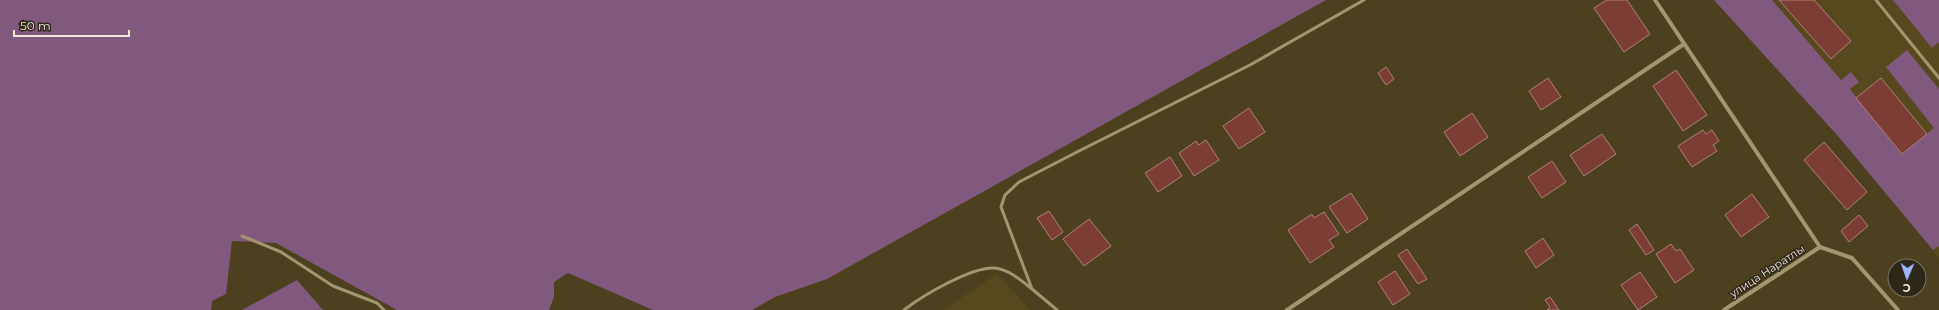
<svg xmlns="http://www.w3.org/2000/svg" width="1939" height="310" font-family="Montserrat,sans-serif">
<rect width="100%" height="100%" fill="#4d401e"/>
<!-- built -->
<path fill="#58481d" d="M1714,0h225v258l-101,-122z
M997,274l33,36h-87z"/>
<!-- green -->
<path fill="#81587e" d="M0,0h1326l-499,279 -52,18 -23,13h-99l-85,-37 -14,9v15l-5,13h-152l-121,-67 -44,-2 -6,53 -14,7 -1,9h-211z
M1714,0h58l69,80 10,-8 8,10 -9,7 52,65 32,-26 -48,-61 21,-17 32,39v157l-6,4 -95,-114z
M1893,0h46v42l-7,6z
M297,280l26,30h-81z"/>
<!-- building -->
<path fill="#7c3d35" stroke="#ad827c" d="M1607,0h20l23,34 -26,18 -30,-44z
M1779,0h35l37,41 -20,18z
M1386,67l8,12 -8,6 -8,-12z
M1676,70l31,45 -24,16 -30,-45z
M1548,78l13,19 -20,13 -12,-19z
M1881,78l46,56 -25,20 -46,-56z
M1249,108l16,24 -26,17 -16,-23z
M1472,113l16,24 -28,19 -16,-24z
M1703,130l3,4 6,-4 7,11 -6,4 4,6 -25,16 -14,-21z
M1602,134l14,20 -32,22 -14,-21z
M1206,140l13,20 -25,16 -15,-23 17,-12 3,4z
M1824,142l43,50 -20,18 -43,-50z
M1170,157l12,19 -24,16 -13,-19z
M1552,161l14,21 -24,16 -14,-21z
M1351,193l17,26 -21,14 -18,-26z
M1752,194l17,23 -28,20 -16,-22z
M1049,211l14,21 -11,8 -15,-22z
M1324,212l15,22 -10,6 5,7 -24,16 -22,-33 24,-16 2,4z
M1859,215l9,11 -19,16 -8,-11z
M1089,219l22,27 -27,20 -21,-27z
M1637,224l17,26 -8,5 -17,-25z
M1543,238l11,17 -18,13 -11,-17z
M1671,244l5,7 4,-2 14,21 -19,13 -19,-29z
M1407,249l20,30 -9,5 -20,-29z
M1395,271l15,23 -17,11 -15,-23z
M1640,272l17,25 -19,13 -17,-25z
M1550,297l9,13h-12l3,-3 -5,-7z"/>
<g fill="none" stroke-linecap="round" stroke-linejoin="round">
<!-- service -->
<path stroke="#a49571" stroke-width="3" d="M1876,0l63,78
M242,236l39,16 52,34 44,17 7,7
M1032,289l25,21
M904,310c18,-14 68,-44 91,-42 13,1 27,13 37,21l-31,-82 4,-12 14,-13 58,-30 173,-87 114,-65"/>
<!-- minor -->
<path stroke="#a49571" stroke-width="4" d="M1655,0l165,247 32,11 46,52
M1287,310l397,-266
M1724,310l96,-63"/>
</g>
<g text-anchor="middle" stroke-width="3" stroke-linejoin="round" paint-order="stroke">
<!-- street labels -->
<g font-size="11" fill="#f0e8d5" stroke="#2d2719">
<text transform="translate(1767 271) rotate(-33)" y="4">улица Наратлы</text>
</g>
</g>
<!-- north arrow -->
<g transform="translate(1907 278) rotate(182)"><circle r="19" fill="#2d2719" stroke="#7b7464"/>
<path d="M0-3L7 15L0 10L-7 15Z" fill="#9bb5fd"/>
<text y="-6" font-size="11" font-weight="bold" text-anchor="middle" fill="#f0e8d5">С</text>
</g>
<!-- scale -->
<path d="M14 30v6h115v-6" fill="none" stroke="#f0e8d5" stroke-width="2"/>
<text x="20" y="30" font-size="12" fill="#f0e8d5" stroke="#2d2719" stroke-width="3" paint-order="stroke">50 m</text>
</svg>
